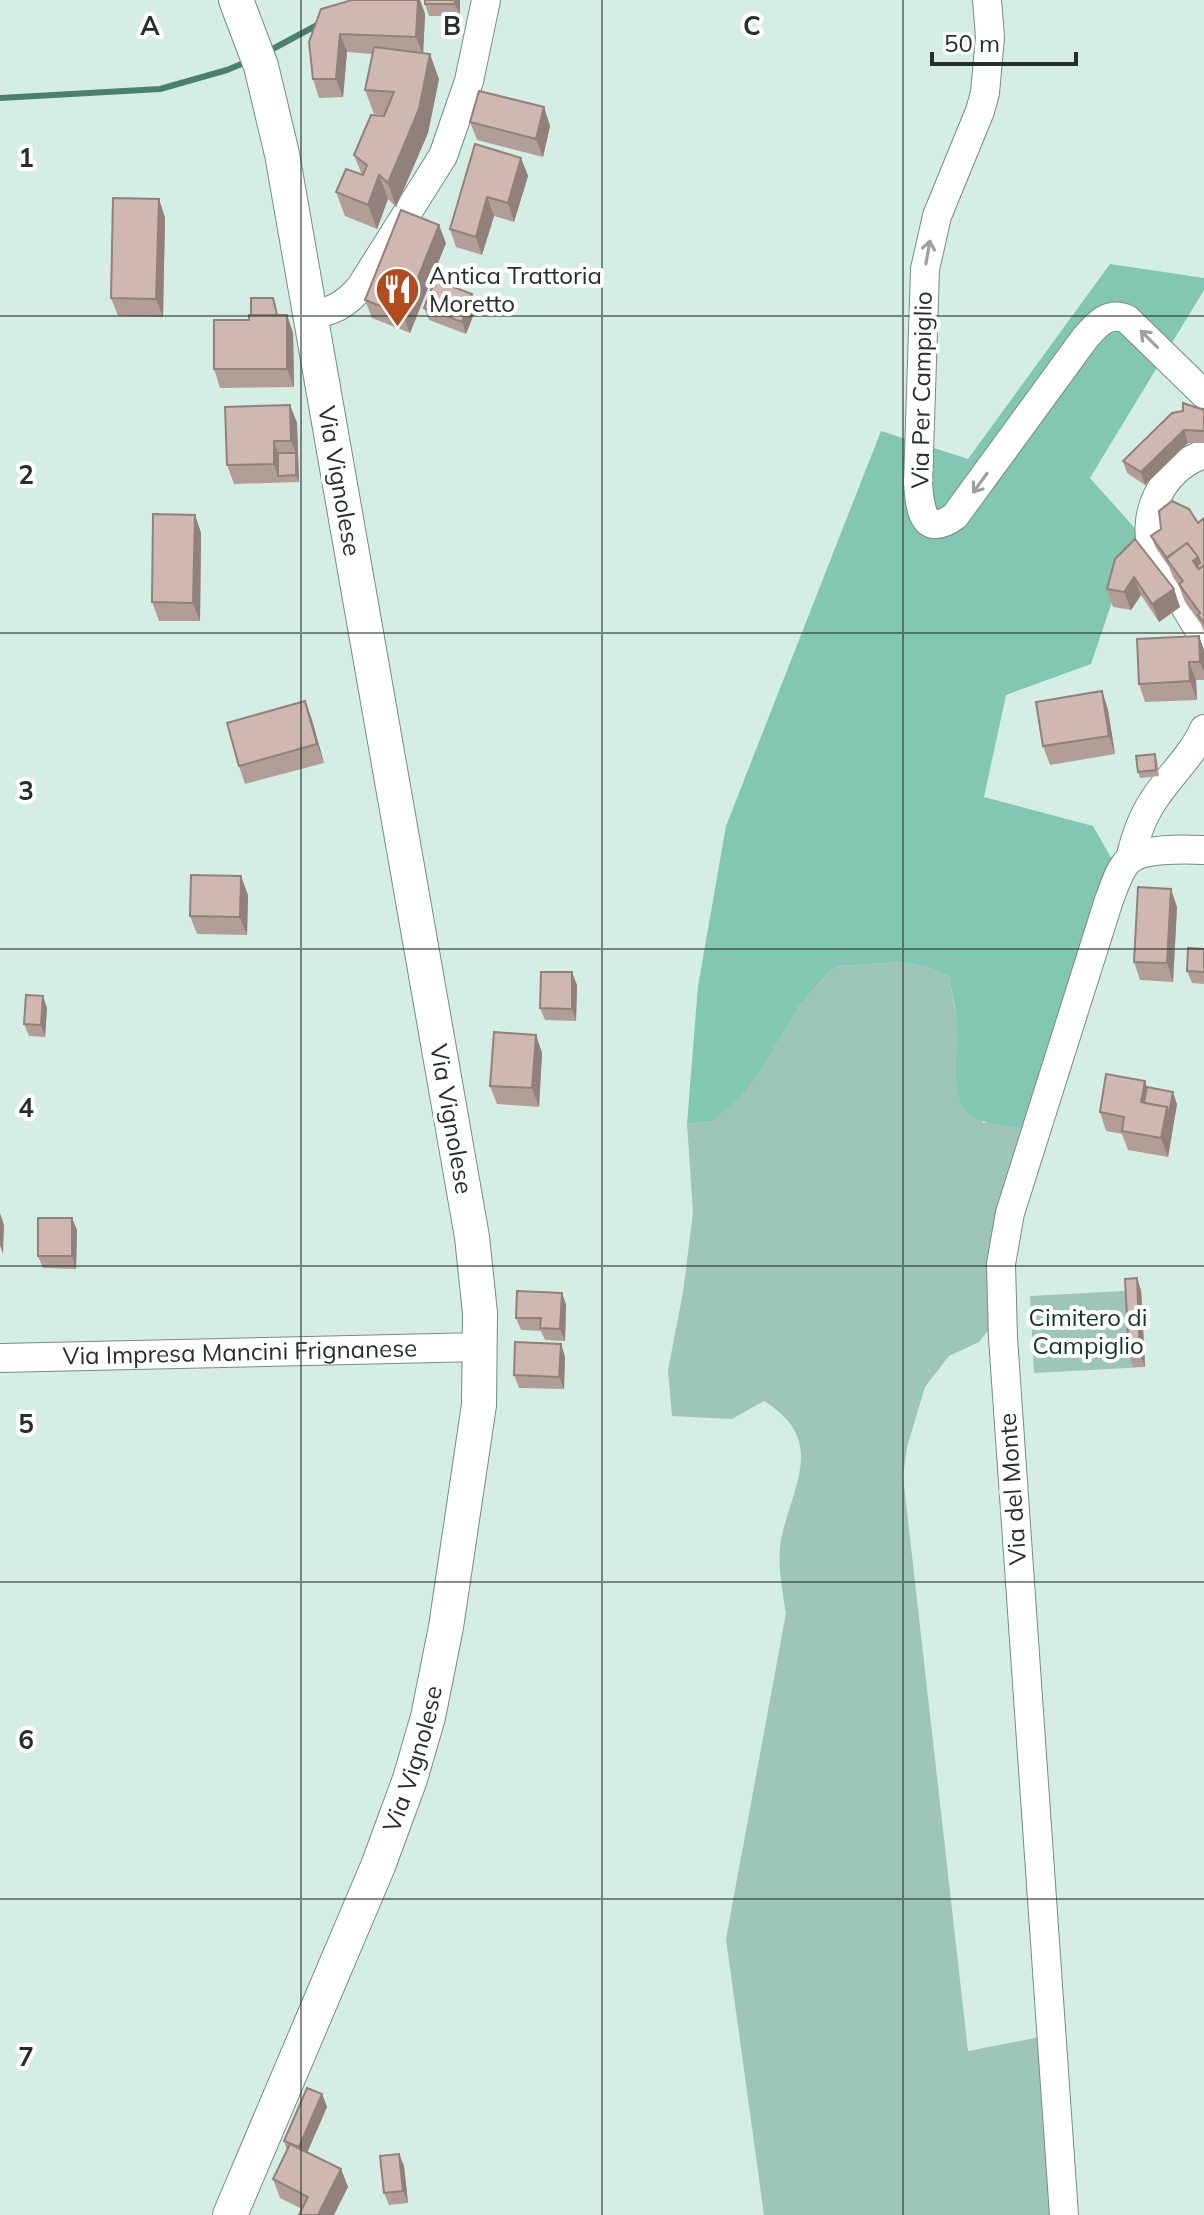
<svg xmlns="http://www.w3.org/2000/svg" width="1204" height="2215" font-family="Mulish,sans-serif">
<rect width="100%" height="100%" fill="#d5eee5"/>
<!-- green -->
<path fill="#9dc5b8" d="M901,962l26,5 22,9 9,52 -1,44 26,51 11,-2 34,8 -36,197 -13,16 -30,14 -24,31 -18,60 -4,29 65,575 88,-17 9,181h-301l-38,-276 60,-326c-4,-24 -9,-50 -5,-74 12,-55 46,-99 -17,-138l-32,18 -60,-3 -4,-46 15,-78 10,-79 -6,-89 25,-3 48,-49 40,-67 28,-32 11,-7z
M1141,1290l4,77 -111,6 -4,-77z"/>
<!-- forest -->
<path fill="#81c7b1" d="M1110,264l94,14v12l-114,188 51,57 -17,32 -33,97 -85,31 -22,102 109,29 20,35 -85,268c-17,-4 -49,-4 -60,-16 -20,-20 -8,-62 -11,-87 -1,-16 -5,-33 -8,-50l-22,-9 -26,-5 -62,4 -11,7 -28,32 -40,67 -22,27 -26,22 -25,3 11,-138 28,-160 155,-395 87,28z"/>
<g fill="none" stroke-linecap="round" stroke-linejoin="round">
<!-- stream -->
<path stroke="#4b7f6f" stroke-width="6" d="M267,52l54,-29
M0,98l160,-9 67,-19 19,-8"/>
<defs>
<g id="minor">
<path d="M987,0l3,37 -5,56 -5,18 -43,105 -12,53 -7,214c2,26 5,56 37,33l130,-178c12,-14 23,-27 42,-19l77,75"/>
<path d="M310,315c22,-3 35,-10 50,-27l83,-132 26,-75 17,-81"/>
<path d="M1204,454c-42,15 -66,62 -49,104l49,80"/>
<path d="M1130,859c5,-21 11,-40 23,-58 16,-25 39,-45 51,-72"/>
<path id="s1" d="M0,1358l480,-11"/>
<path d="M1064,2215l-61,-877 -2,-74 9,-51 99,-313c5,-12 10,-31 20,-40 14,-12 57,-11 75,-10"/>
</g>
<g id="major">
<path id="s2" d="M230,2215l148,-349 32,-87 18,-62 18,-90 33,-222 1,-92 -8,-76 -190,-1083 -21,-88 -25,-66"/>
</g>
</defs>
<!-- minor casing -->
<use href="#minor" stroke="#758d85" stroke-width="30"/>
<!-- major casing -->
<use href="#major" stroke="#758d85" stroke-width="36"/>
<!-- minor -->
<use href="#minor" stroke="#fff" stroke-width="28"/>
<!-- major -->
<use href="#major" stroke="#fff" stroke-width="34"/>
</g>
<!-- wall -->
<path fill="#b29e96" d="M352,0h68l5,14 -2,40 16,25 -11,54 -32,74 -8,-8 -11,30 -32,-13 -9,-24 26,-17 -8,-20 30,-40 -10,-1 -9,-24 7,-36 -25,-2 -4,45 -24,1 -6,-19z
M425,0h35v16h-31l-4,-12z
M544,107l6,19 -7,31 -66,-17 -7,-18z
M521,158l7,18 -14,46 -20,-6 -12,39 -26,-8 -6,-18z
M159,199l6,19 -2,99 -45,-1 -7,-18z
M446,243l-36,90 -38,-15 -7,-18z
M472,294l5,12 -11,28 -37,-14 -5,-12z
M278,315h9l6,18 1,54 -74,1 -6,-19 35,-49z
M290,405l7,18 2,59 -65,2 -7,-19z
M1204,410v33h-16l-43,42 -18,-12 -4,-12z
M195,515l6,18 -1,88h-41l-7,-19z
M1204,518v114l-3,-8 -16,-22 -6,-16 -6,-9 -4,-10 -13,-19 -5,-12 47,-13z
M1115,559l59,30 6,18 -21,15 -18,-27 -10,15 -18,-3 -6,-18z
M1199,636l5,14v30h-8l1,20 -52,2 -6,-18z
M1102,691l6,19 7,44 -65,11 -7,-19z
M305,701l7,19 12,43 -79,21 -6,-18z
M1155,754l2,6 2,16 -19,2 -2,-6z
M248,895l-1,40 -50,-1 -7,-18z
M1177,907l-4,75 -33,-2 -6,-18z
M1204,949v35l-12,-1 -5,-12z
M577,985l-1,36 -31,-1 -5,-12z
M47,1008l-2,29 -16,-1 -5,-12z
M536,1035l6,18 -3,54 -42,-3 -7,-18z
M1147,1087l30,17 -9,53 -40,-7 -6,-16 -16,-3 -6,-19z
M72,1218l5,12 -1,39 -33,-1 -5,-12z
M1141,1290l4,77h-12l-4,-12z
M562,1293l4,12 -1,36 -20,-1 -4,-9 -20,-1 -5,-12z
M561,1344l4,13 -1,32 -45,-1 -5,-13z
M322,2094l5,13 -20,45 34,17 7,18 -46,22 -22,-11 -7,-19 14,-29 -3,-9z
M399,2154l5,12 4,37 -19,2 -5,-12z"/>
<!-- shaded-wall -->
<path fill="#91817a" d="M418,0h2l5,14 -2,42 -7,-19z
M455,0h5v16l-5,-12z
M340,34l7,18 -4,45 -7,-18z
M430,54l9,25 -11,54 -32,74 -8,-24z
M544,107l6,19 -7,31 -7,-18z
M521,158l7,18 -14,46 -6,-19z
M379,175l9,24 -11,30 -9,-24z
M487,197l7,19 -12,39 -6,-18z
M159,199l6,19 -2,99 -7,-18z
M439,225l7,18 -36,90 -7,-18z
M472,294l5,12 -11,28 -4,-12z
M287,315l6,18 1,54 -7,-18z
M290,405l7,18 2,59 -3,-7v-22l-5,-12z
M1184,430l4,13 -43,42 -4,-13z
M274,441l6,19 -2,16 -4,-12z
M195,515l6,18 -1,88 -7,-18z
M1198,557l6,16 -27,1z
M1134,577l7,18 -10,15 -7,-18z
M1174,589l6,18 -21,15 -7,-18z
M1199,636l5,14v22l-4,-10z
M1189,662l7,18 1,20 -7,-19z
M1102,691l6,19 7,44 -6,-18z
M305,701l7,19 12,43 -7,-19z
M241,876l7,19 -1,40 -7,-18z
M1171,889l6,18 -4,75 -6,-19z
M572,972l5,13 -1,36 -4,-12z
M43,996l4,12 -2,29 -4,-12z
M536,1035l6,18 -3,54 -7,-19z
M1145,1081l6,18 -1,11 -9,-8z
M1173,1092l4,12 -9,53 -7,-19 6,-31z
M0,1213l4,12 -1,29 -3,-9z
M72,1218l5,12 -1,39 -4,-13z
M1137,1278l4,12 4,77 -5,-13z
M562,1293l4,12 -1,36 -5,-12z
M561,1344l4,13 -1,32 -5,-12z
M322,2094l5,13 -23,53 -5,-13z
M399,2154l5,12 4,37 -5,-12z
M341,2169l7,18 -14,28h-16z"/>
<!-- building -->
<path fill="#cfb8af" stroke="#91817a" stroke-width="2" d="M352,0h66l-2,37 -76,-3 -4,45h-23l-4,-37 12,-33z
M425,0h30v4h-30z
M374,47l56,7 -11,55 -31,74 -9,-8 -11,30 -32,-13 10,-23 17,6 4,-10 -13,-10 17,-40 13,1 10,-24 -29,-2z
M479,91l65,16 -8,32 -66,-17z
M475,144l46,14 -13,45 -21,-6 -11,40 -26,-8z
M113,198l46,1 -3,100 -45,-1z
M401,210l38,15 -36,90 -38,-15z
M435,280l37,14 -10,28 -38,-14z
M251,298h22l4,17h-26z
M249,315h38v54h-73v-49h35z
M1183,403l21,7v21l-20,-1 -43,42 -18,-11 49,-48 11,-2z
M290,405l1,36h-17v23l-47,1 -2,-58z
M278,453h18v22l-18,1z
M1172,501l17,8 9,14 6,-5v47l-5,4 -3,-3 4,-3 -2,-6 -11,-14 -20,15 -16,-22 10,-7 -2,-18z
M153,514l42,1 -2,88 -41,-1z
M1135,539l39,50 -22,15 -18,-27 -10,15 -17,-3 8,-30z
M1187,543l11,14 -5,4 6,8 5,-4v58l-6,-8 2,-2 -21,-29 4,-3 -17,-23z
M1199,636l1,26h-11l1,19 -51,3 -2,-45z
M1102,691l7,45 -66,10 -7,-44z
M305,701l12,43 -78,22 -12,-43z
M1155,754l1,16 -18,2 -2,-16z
M191,875l50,1 -1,41 -50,-1z
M1138,887l33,2 -4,74 -33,-1z
M1188,948l16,1v23l-17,-1z
M541,972h31v37l-32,-1z
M26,995l17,1 -2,29 -17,-1z
M494,1032l42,3 -4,53 -42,-2z
M1106,1074l39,7 -4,21 26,5 -6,31 -39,-7 2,-14 -24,-5z
M1147,1087l26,5 -4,21 -2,-6 -23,-4z
M38,1218h34v38h-34z
M1137,1278l3,76 -11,1 -4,-76z
M517,1291l45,2 -2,36 -20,-1 1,-10h-25z
M515,1342l46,2 -2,33 -45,-2z
M307,2088l15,6 -23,53 -15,-6z
M290,2144l51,25 -23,46h-19l9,-18 -35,-18z
M399,2154l4,37 -19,2 -4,-37z"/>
<!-- one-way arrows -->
<defs><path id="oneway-shaft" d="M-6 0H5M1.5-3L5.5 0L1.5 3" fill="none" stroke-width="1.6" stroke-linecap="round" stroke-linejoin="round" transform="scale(2)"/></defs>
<g stroke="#9da1a0">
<use href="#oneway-shaft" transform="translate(928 252) rotate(-80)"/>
<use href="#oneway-shaft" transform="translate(1149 339) rotate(-135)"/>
<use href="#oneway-shaft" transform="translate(980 483) rotate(126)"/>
</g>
<!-- grid -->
<path fill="none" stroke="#252f2c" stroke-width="2" stroke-opacity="0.55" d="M301,0v2215M602,0v2215M903,0v2215M0,316h1204M0,633h1204M0,949h1204M0,1266h1204M0,1582h1204M0,1899h1204"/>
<!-- icons -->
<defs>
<symbol id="restaurant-pin" viewBox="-11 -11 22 30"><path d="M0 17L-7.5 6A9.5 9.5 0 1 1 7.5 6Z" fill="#b24c1e" stroke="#fff"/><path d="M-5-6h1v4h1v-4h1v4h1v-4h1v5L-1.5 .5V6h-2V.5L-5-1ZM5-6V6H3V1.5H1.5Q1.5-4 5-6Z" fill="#fff"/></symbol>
</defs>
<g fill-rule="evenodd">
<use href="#restaurant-pin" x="372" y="264" width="51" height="69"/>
</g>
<g text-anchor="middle" stroke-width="8" stroke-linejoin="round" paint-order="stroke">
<!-- poi labels -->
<g font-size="24" fill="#252f2c" stroke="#fff" text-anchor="start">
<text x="429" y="284">Antica Trattoria<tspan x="429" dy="28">Moretto</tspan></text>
</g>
<!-- street labels -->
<g font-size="24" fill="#252f2c" stroke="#fff">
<text transform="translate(922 390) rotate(-89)" y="8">Via Per Campiglio</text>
<text transform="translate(339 481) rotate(80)" y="8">Via Vignolese</text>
<text transform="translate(451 1119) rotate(80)" y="8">Via Vignolese</text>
<text dy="8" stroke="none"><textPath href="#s1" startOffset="240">Via Impresa Mancini Frignanese</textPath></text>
<text transform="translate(1013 1489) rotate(-94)" y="8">Via del Monte</text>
<text dy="8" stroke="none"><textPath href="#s2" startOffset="492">Via Vignolese</textPath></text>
</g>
<!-- park labels -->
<g font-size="24" fill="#15362d" stroke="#fff">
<text x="1088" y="1326">Cimitero di<tspan x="1088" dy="28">Campiglio</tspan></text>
</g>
</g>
<g font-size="26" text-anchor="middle" font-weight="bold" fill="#252f2c" stroke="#fff" stroke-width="8" stroke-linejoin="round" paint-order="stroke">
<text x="150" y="35">A</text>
<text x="452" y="35">B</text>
<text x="752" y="35">C</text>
<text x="26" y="167">1</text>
<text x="26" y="484">2</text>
<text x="26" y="800">3</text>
<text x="26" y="1117">4</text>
<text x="26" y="1433">5</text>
<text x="26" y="1749">6</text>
<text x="26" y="2066">7</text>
</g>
<!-- scale -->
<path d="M932 52v12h144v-12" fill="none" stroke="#252f2c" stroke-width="4"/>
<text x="944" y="52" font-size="24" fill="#252f2c" stroke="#ffffff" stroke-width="6" paint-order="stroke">50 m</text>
</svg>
